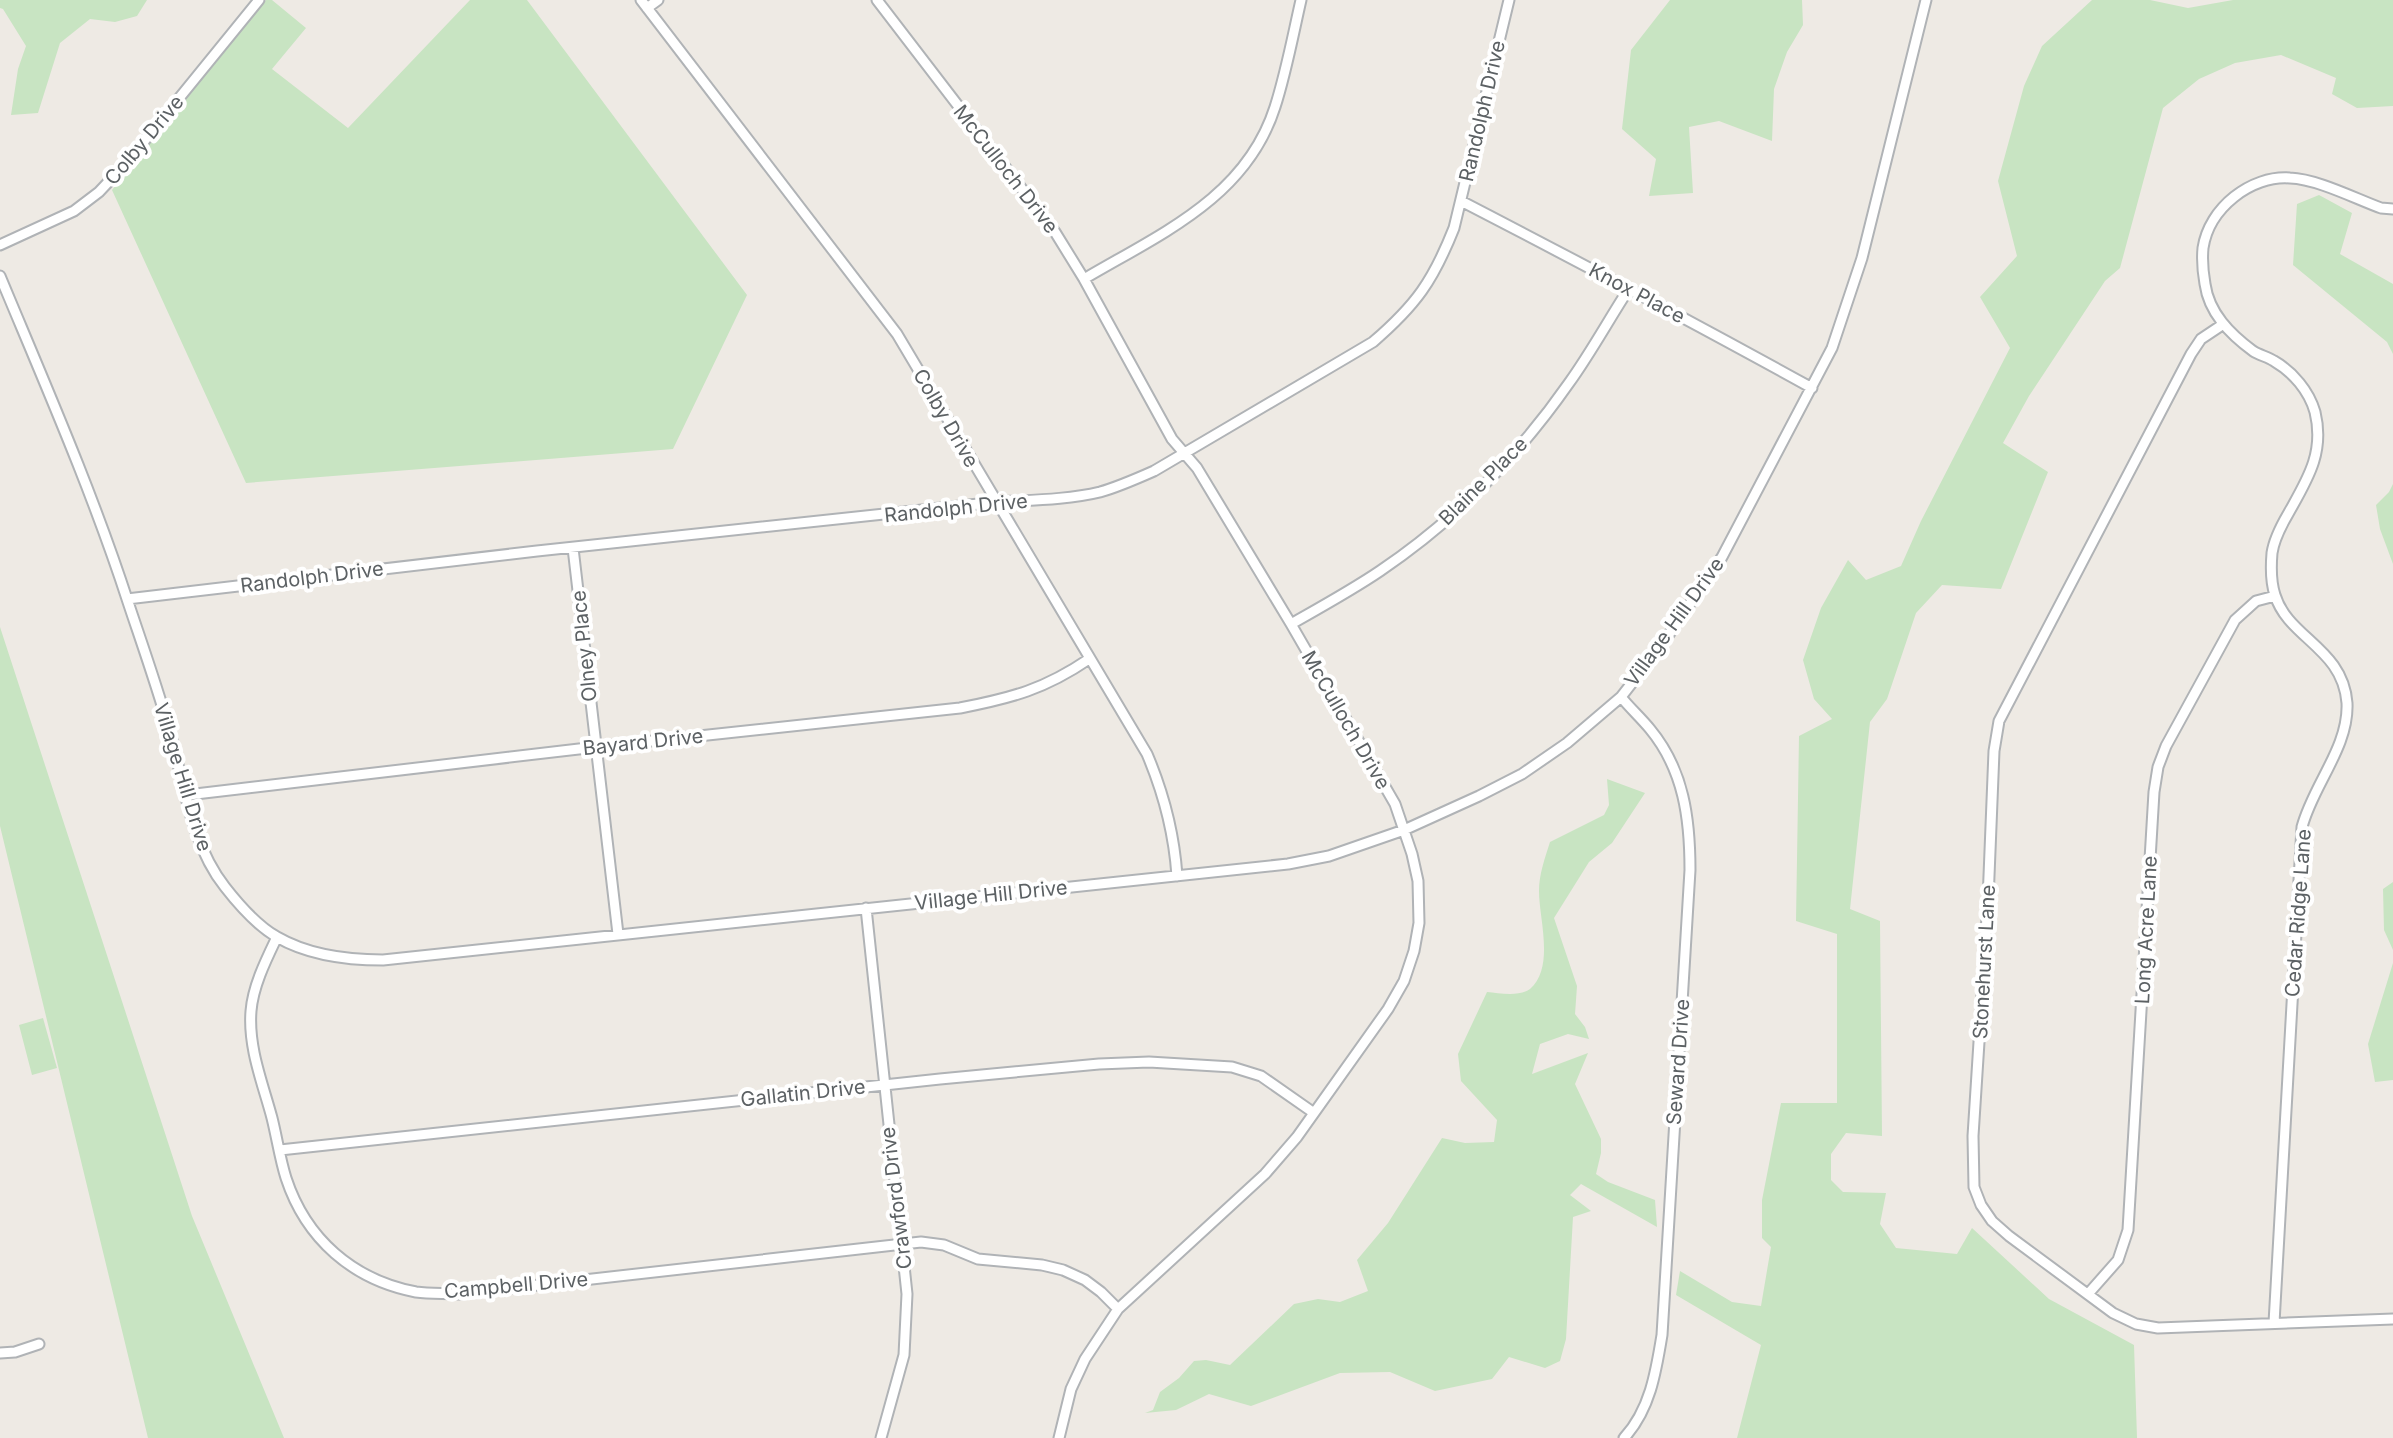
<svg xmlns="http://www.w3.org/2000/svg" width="2393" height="1438" font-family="Inter,sans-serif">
<rect width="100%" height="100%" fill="#eeeae4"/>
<!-- green -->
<path fill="#c8e4c2" d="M0,0h147l-10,16 -22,6 -25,-3 -30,24 -22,70 -27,2 7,-46 8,-23 -23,-37 -3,-1z
M266,0h6l34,28 -34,41 76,59 122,-128h57l220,295 -74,154 -427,34 -134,-293z
M1670,0h132l1,25 -16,27 -13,37 -2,52 -53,-20 -30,6 4,66 -44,3 7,-37 -34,-30 9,-79z
M2092,0h58l38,8 45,-8h160v106l-36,2 -25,-14 4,-16 -55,-23 -46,8 -36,16 -36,29 -43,160 -15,13 -76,115 -26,47 45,29 -47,117 -59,-4 -26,28 -29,86 -17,23 -20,187 30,12 2,215 -36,-3 -15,21v26l12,12 43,1 -6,31 16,24 61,6 15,-26 77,71 85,46 3,93h-400l24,-93 -85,-50 4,-24 52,31 29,4 10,-59 -9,-9v-38l19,-97h56v-169l-41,-13 3,-185 33,-17 -18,-20 -11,-39 18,-52 27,-48 18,20 35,-14 20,-45 89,-173 -30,-51 37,-41 -19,-75 26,-95 18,-40z
M2319,195l33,18 -12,41 53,30v70l-6,-12 -94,-77 4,-61z
M2393,484v80l-13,-35 -4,-24 13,-13z
M0,627l192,589 92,222h-136l-148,-612z
M1607,779l38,14 -33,50 -23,19 -35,56 23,68 -2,28 10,13 4,12 -21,-5 -28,10 -8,30 56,-21 -13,31 26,55v14l-5,21 12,8 47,18 2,27 -76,-43 -11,11 21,16 -18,6 -7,122 -6,22 -15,7 -36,-11 -17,22 -57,12 -45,-19 -50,1 -89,33 -42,-12 -33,16 -31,3 8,-3 7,-18 19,-14 15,-17 12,-1 24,5 64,-61 24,-5 22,3 28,-11 -11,-31 31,-37 54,-85 23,5 29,-1 3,-22 -36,-39 -3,-27 29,-62c12,1 32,5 43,-3 25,-22 9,-70 9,-98 0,-17 6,-33 11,-49l54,-27 5,-10z
M2393,882v68l-9,-20 -1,-41z
M2393,963v117l-18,2 -7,-38z
M43,1018l14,50 -25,7 -13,-50z"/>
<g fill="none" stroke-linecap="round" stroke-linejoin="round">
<defs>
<path id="minor" d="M641,0l256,334 250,420c17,40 27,78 30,122
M877,0l178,232 29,47 88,160 25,29 94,156 104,180 17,50 6,27 1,42 -5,28 -10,30 -16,28 -91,128 -32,37 -147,135 -33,50 -14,30 -12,49
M647,8l11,-8
M1461,201c118,61 235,123 351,187
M0,245l74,-34 25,-19 29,-31 131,-161
M0,276c45,108 92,215 128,326 14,42 29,84 41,127 15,52 21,114 56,158 14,18 33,39 52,50 31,18 71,23 106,23l905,-96 41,-8 75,-26 75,-34 43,-22 45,-31 54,-46 42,-54 59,-86 110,-209 30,-90 64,-258
M1084,279c76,-45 162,-81 191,-172 11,-34 18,-72 26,-107
M2222,325l-21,14 -10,15 -192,367 -5,30 -6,150 -15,235 1,51 7,18 11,16 17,15 104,77 23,11 22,4 235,-9
M573,548l45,386
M127,599l410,-48 460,-49c33,-2 70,-2 103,-10 18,-5 36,-13 54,-21l219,-129c43,-37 60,-61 81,-114l55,-228
M1291,624c30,-17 61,-34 89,-53 74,-50 138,-115 189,-188 21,-29 39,-62 59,-93
M1621,697c9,11 20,21 29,32 34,41 40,90 40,141l-28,465c-6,37 -12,75 -38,103
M187,795l409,-48 364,-39c52,-10 85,-19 129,-49
M866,908l41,386 -3,61 -23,83
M277,937c-11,23 -24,49 -26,74 -3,37 12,73 21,107 5,20 8,41 14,60 20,61 67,102 130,114 14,2 29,1 43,2l462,-52 23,3 34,14 64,6 21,5 22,10 16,12 17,17
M280,1150l660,-71 159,-15 50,-2 83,5 29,9 53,37
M2088,1294l30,-34 10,-30 26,-438 4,-25 8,-21 69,-126 21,-19 19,-5
M2274,1323l28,-496c11,-42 47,-80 45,-124 -4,-55 -59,-65 -72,-108 -4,-12 -4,-30 -3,-42 2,-14 9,-27 16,-39 19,-34 37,-61 27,-102 -6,-21 -22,-40 -41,-51 -6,-4 -15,-6 -21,-10 -23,-17 -44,-38 -48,-67 -2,-11 -3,-25 -2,-36 6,-40 48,-73 87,-70 27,1 64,20 91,30l12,1
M0,1353l15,-1 24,-8"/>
</defs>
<!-- minor casing -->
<use href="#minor" stroke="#b0b3b6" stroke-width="13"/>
<!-- minor -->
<use href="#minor" stroke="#fff" stroke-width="9"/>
</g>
<g text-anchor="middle" stroke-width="8" stroke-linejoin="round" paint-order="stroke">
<!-- street labels -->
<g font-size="20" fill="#5c6164" stroke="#fff">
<text transform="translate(1482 111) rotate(-77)" y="7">Randolph Drive</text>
<text transform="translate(144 140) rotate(-50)" y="7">Colby Drive</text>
<text transform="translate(1006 169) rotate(52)" y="7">McCulloch Drive</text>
<text transform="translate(1637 293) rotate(28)" y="7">Knox Place</text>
<text transform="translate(946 418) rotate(60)" y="7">Colby Drive</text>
<text transform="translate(1483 481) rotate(-45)" y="7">Blaine Place</text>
<text transform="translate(956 508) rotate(-6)" y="7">Randolph Drive</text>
<text transform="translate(312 577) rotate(-7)" y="7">Randolph Drive</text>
<text transform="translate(1674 622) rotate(-54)" y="7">Village Hill Drive</text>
<text transform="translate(584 646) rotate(-96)" y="7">Olney Place</text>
<text transform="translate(1346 720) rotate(60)" y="7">McCulloch Drive</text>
<text transform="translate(643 742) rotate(-6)" y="7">Bayard Drive</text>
<text transform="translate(183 777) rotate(73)" y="7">Village Hill Drive</text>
<text transform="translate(991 895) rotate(-6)" y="7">Village Hill Drive</text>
<text transform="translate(2298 913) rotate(-86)" y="7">Cedar Ridge Lane</text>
<text transform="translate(2146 930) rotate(-87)" y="7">Long Acre Lane</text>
<text transform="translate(1984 962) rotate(-87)" y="7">Stonehurst Lane</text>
<text transform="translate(1678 1062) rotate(-86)" y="7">Seward Drive</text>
<text transform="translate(803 1093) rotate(-6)" y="7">Gallatin Drive</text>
<text transform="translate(896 1198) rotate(-97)" y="7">Crawford Drive</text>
<text transform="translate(516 1285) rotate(-5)" y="7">Campbell Drive</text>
</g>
</g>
</svg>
